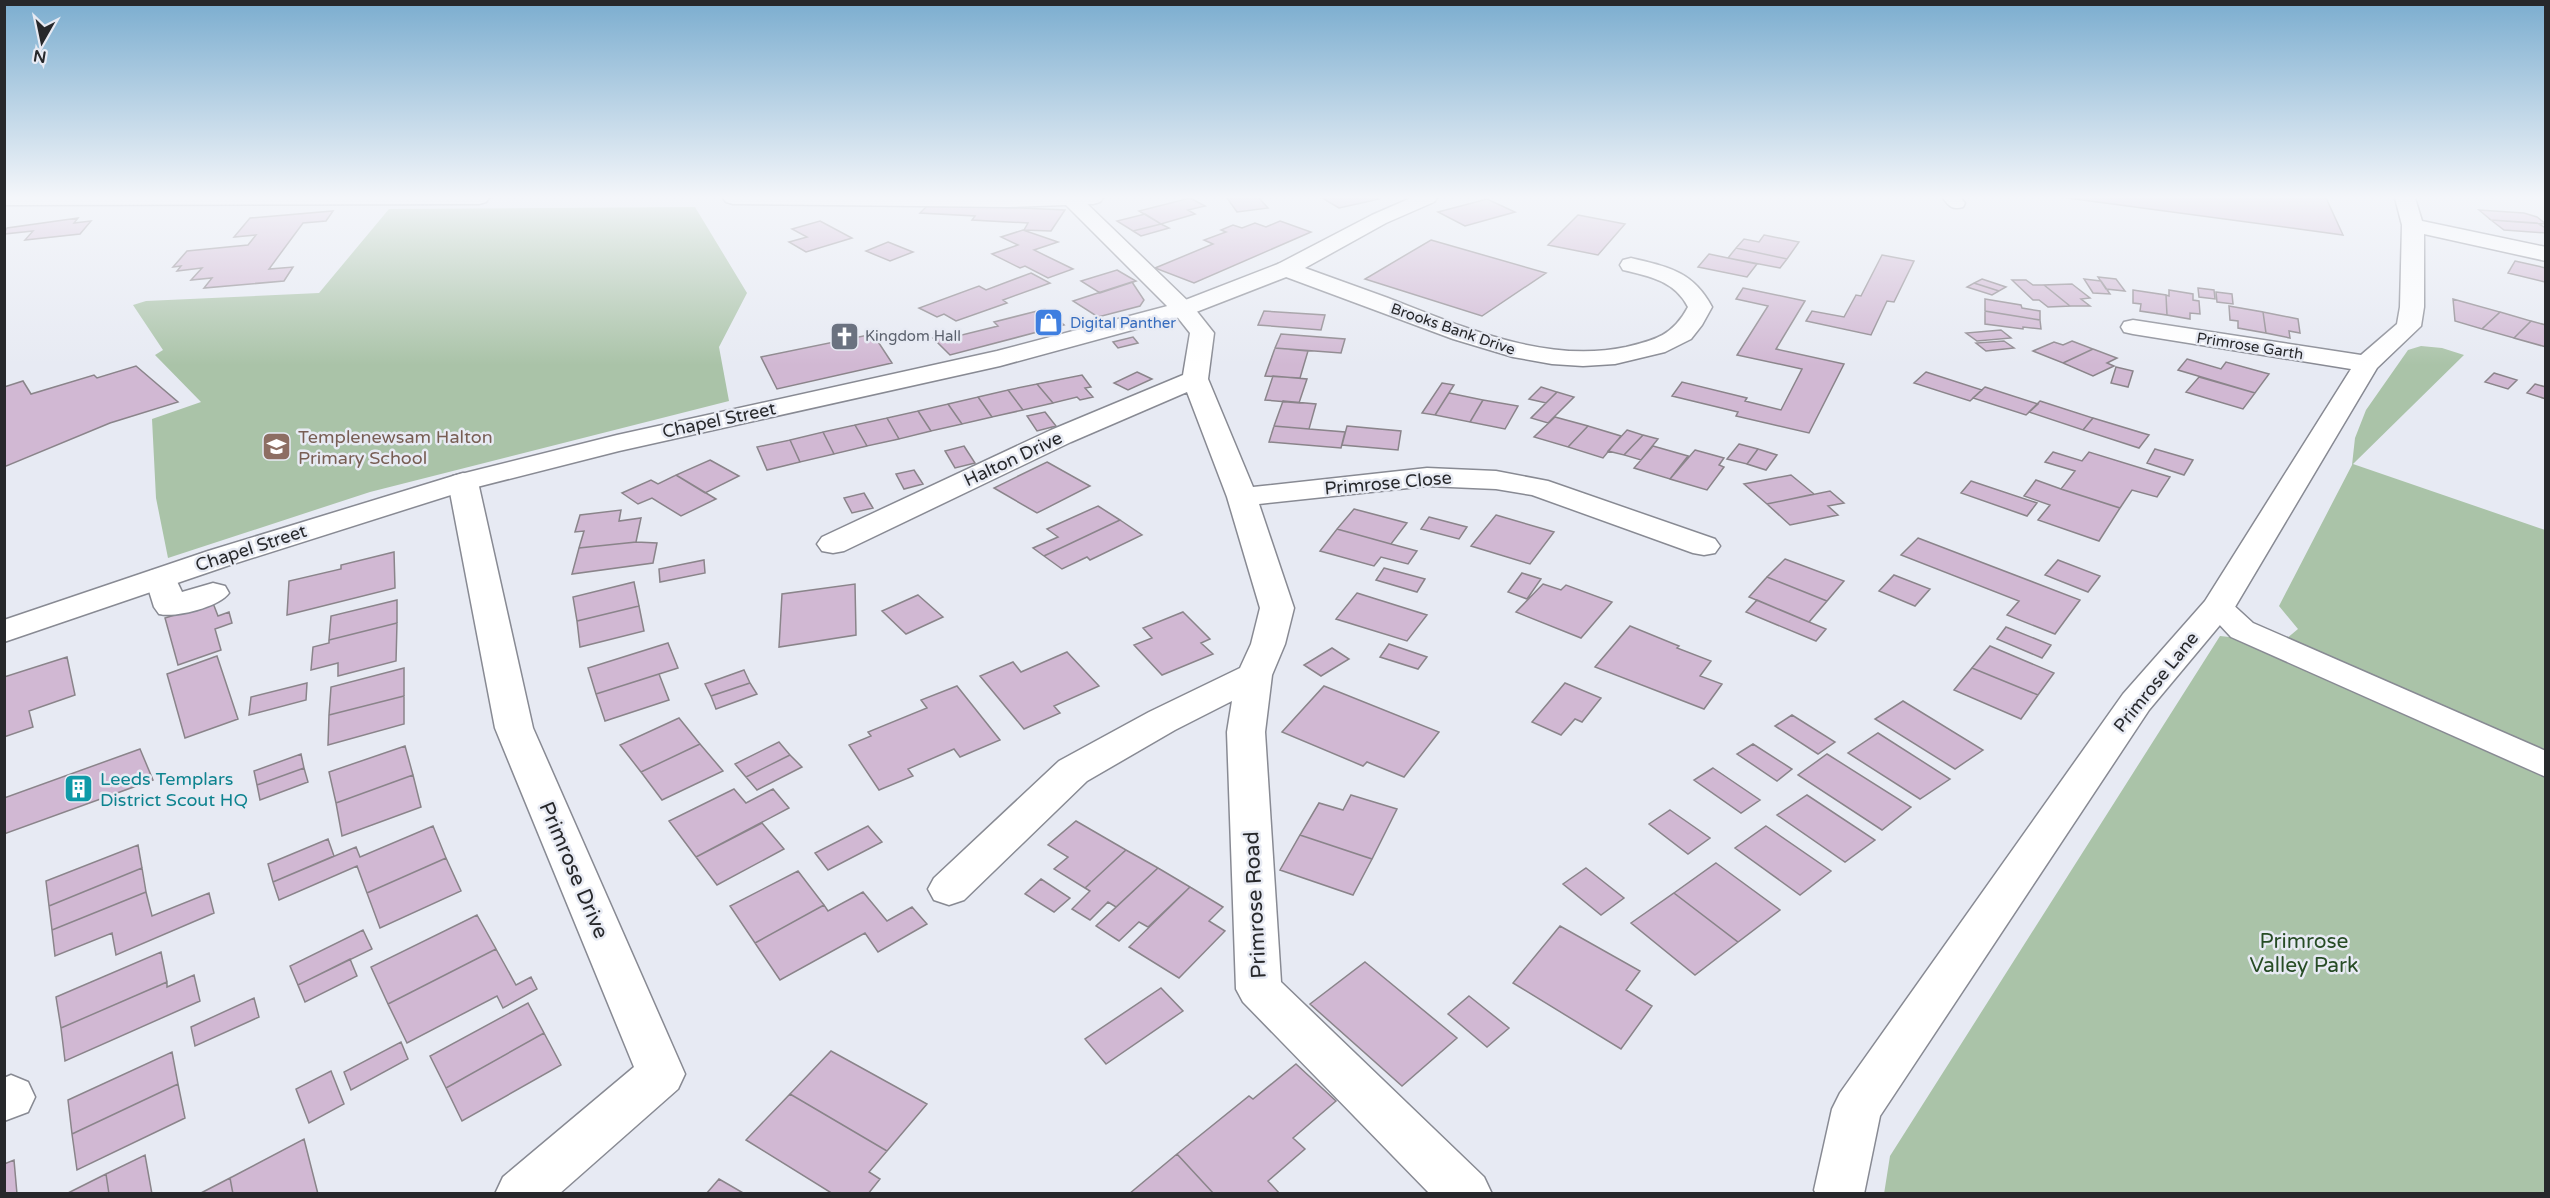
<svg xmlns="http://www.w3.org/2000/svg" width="2550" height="1198" font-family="'Varela Round',sans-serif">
<rect width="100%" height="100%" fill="#e7eaf3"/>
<!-- green -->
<path fill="#aac3a8" d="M695,207l52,86 -28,54 10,54 -359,91 -202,66 -12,-60 -4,-79 49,-17 -46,-47 8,-5 -30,-45 13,-4 173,-8 70,-84z
M2421,346l21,2 22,7 -111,109 192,66v663l-661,1 6,-38 330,-520 28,3 26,10 24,-20 -19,-23 73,-141 3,-27 11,-28 42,-60z"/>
<!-- building -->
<path fill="#d1b8d3" stroke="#8a848a" stroke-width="1.5" d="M1190,198l15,8 -17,4 7,4 -34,10 -22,-13z
M1227,198h32l9,10 -31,4z
M1322,198h56l1,1 -40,9z
M2067,198h259l17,37 -238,-32z
M1487,199l28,13 -50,14 -27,-14z
M929,204l136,6 -14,21 -27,-1 4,-7 -56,-3 3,-4 -55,-3z
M2479,210l45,3 13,4 9,7 -55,-4z
M333,211l-7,10 -23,2 -34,46 24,-2 -9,14 -80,7 8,-10 -21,2 11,-12 -25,3 4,-5 -8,1 14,-16 61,-6 8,-10 -22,2 16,-19z
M1145,214l16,10 -28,7 -16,-10z
M1578,215l47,9 -27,31 -50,-10z
M78,218l-4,5 17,-2 -11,13 -55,6 8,-9 -29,3 3,-6z
M2491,220l46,3 9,5v5l-42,-3z
M820,221l32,17 -46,14 -17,-10 18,-5 -15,-8z
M1280,221l31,11 -117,51 -39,-15 58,-24 -9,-4 22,-8 -5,-2 12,-5 9,3 13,-5 11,4z
M1161,224l8,4 -28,8 -8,-5z
M1023,230l35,12 -24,8 39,19 -25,9 -23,-12 -5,2 -28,-14 26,-9 -17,-8z
M1764,235l35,7 -12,17 -51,-11 8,-9 15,3z
M1431,240l115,33 -64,43 -117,-37z
M888,242l25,10 -23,9 -24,-10z
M1736,248l51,11 -7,9 -52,-10z
M1709,254l19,4 29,6 -10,13 -49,-10z
M1882,255l32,6 -20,41 -7,-1 -16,34 -65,-14 6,-10 32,6 12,-22 5,1z
M2515,261l31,7 -1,14 -37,-9z
M1117,270l19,11 -36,12 -19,-12z
M1031,273l19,10 -47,17 4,3 -51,18 -12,-7 -7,3 -18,-9 60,-22 7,4z
M2098,277l18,2 9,12 -19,-2z
M1982,279l24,8 -7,4 -25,-8z
M2084,279l17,2 9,13 -17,-1z
M2012,280h14l7,5h11l26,21 -22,1 -9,-7h-6z
M1132,282l12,18 -4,6 -42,11 -25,-16z
M1974,283l25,8 -7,4 -25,-8z
M2072,284l18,14 -9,1 9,7h-20l-26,-21z
M1743,288l62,13 -29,48 68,15 -35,69 -73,-17 2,-4 -66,-16 10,-14 65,16 -2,3 36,9 21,-41 -65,-14 31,-49 -32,-7z
M2198,288l16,2 1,9 -16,-2z
M2133,290l33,5 1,20 -27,-4 1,-7 -8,-1z
M2169,290l24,4v6l6,1 1,13 -10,-1v6l-23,-4 -1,-20 3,1z
M2216,292l16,2 1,10 -16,-2z
M1985,299l36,6 1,3 18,3v9l-55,-9z
M2453,299l47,13 -18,17 -27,-8z
M2229,306l34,6 3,21 -28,-5v-7l-8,-1z
M1045,309l19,16 -114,30 -17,-17 21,-6 4,4 40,-10 -4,-4z
M1264,311l61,4 -4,15 -63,-5z
M1985,311l55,9 1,9 -18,-2v2l-38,-5z
M2263,312l35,7 2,14 -11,-2 1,7 -24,-5z
M2500,312l31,9 -17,17 -32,-9z
M2531,321l15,4v22l-32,-9z
M2001,330l10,8 -34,3 -11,-8z
M873,334l19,29 -115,26 -16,-32z
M1281,334l64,5 -4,14 -66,-5z
M1133,337l5,6 -20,5 -5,-6z
M2004,341l10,7 -28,3 -10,-8z
M2072,341l21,8 -30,14 -30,-12 21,-9 9,3z
M1275,348l33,3 -8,27 -35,-2z
M2093,349l24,9 -10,5 7,3 -21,10 -30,-13z
M2187,359l34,10 5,-7 43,12 -14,19 -77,-23z
M136,366l42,36 -68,21 -106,44v-80l19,-6 8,13 63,-19 3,3z
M2116,367l17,4 -5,16 -17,-4z
M1137,372l15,7 -24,11 -14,-7z
M1926,372l56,18 -12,11 -56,-18z
M2494,373l23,7 -9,9 -23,-7z
M1082,375l9,12 -6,1 8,9 -13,3 -3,-3 -24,6 -16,-19z
M1273,376l34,3 -8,24 -34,-3z
M2199,377l56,16 -12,16 -57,-17z
M1442,383l12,2 -19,30 -13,-2z
M1037,384l16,19 -30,7 -15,-20z
M2535,384l11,3v12l-19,-6z
M1541,387l16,5 -11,11 -17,-4z
M1985,387l53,17 -12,11 -53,-17z
M1008,390l15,20 -31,7 -14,-20z
M1557,392l17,5 -26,26 -17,-5z
M1449,393l34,7 -13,22 -35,-7z
M978,397l14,20 -30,7 -14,-20z
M1483,400l35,6 -13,23 -35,-7z
M1283,401l33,3 -7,25 -35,-3z
M2040,401l53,17 -10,12 -54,-18z
M948,404l14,20 -31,7 -13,-20z
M918,411l13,20 -32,8 -12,-21z
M1045,412l11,14 -19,5 -10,-15z
M1555,417l33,9 -20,21 -34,-10z
M887,418l12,21 -32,7 -12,-21z
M2093,418l56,17 -10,13 -56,-18z
M855,425l12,21 -33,8 -11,-22z
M1274,426l35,3 36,3 -4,16 -72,-6z
M1347,426l54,5 -3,19 -56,-5z
M1588,426l33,10 -18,22 -35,-11z
M1627,430l16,5 -19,20 -16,-4z
M823,432l11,22 -34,8 -10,-22z
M1643,435l15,4 -17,21 -17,-5z
M790,440l10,22 -33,8 -10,-23z
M1739,444l19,5 -11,15 -20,-5z
M964,446l11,17 -20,5 -10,-17z
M1653,446l35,10 -18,23 -36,-11z
M1758,449l19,6 -11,15 -19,-6z
M2155,449l38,11 -9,15 -37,-12z
M1695,450l29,8 -5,7 5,2 -17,23 -37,-11z
M2053,452l29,9 7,-9 81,25 -13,20 -25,-7 -12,18 -59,-19 14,-18 -30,-9z
M710,460l29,16 -34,17 -29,-18z
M1047,462l43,24 -53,27 -43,-25z
M914,470l9,14 -19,5 -8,-15z
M676,475l40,24 -35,17 -29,-18 -14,6 -16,-11 29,-13 7,4z
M1791,475l23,19 -47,10 -23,-20z
M2036,480l25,9 59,19 -21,33 -61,-21 12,-15 -26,-9z
M1971,481l66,22 -10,13 -66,-23z
M1830,491l14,12 -16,3 10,9 -48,10 -23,-21z
M864,493l9,15 -21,5 -8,-15z
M1098,506l22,14 -76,36 -11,-8 25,-11 -11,-8z
M1354,509l53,14 -16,21 -54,-15z
M621,510l-2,11 22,-3 -5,24 -57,6 5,-17 -9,1 5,-17z
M1496,515l58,17 -24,32 -59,-18z
M1429,517l38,10 -8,12 -38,-10z
M1120,520l22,15 -52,25 -3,-3 -25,12 -18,-13z
M1337,529l54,15 26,7 -9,13 -27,-7 -7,9 -54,-15z
M1918,538l162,62 -25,34 -48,-19 12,-14 -118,-46z
M636,542l21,1 -4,20 -81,11 7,-26z
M394,552l1,36 -108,27 2,-34 52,-12v-4z
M1785,559l59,22 -17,20 -60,-24z
M704,560l1,13 -45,9 -1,-13z
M2058,560l42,16 -12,16 -43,-17z
M1384,568l41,11 -8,13 -41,-12z
M1522,573l19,6 -14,20 -19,-7z
M1894,575l36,14 -15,17 -36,-15z
M1767,577l60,24 -18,21 -60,-25z
M634,582l5,24 -62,15 -4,-24z
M855,584l1,51 -77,12 3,-53z
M1543,584l18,6 5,-5 46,17 -31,36 -65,-26z
M1357,593l70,22 -20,26 -71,-22z
M918,595l25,22 -37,17 -24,-23z
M397,600v23l-68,17 2,-24z
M1757,600l52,22 17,7 -10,12 -70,-29z
M213,603l5,13 11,-4 3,11 -17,6 6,21 -43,15 -13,-47z
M639,606l5,25 -64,16 -3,-26z
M1183,612l27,27 -9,4 12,11 -51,21 -28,-30 18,-7 -9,-10z
M397,623l-1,38 -58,15v-13l-27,7 2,-23 16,-4v-3z
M1630,626l49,20 -2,2 34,13 -11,15 22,8 -18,25 -109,-42z
M2006,627l45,18 -9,13 -45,-19z
M668,643l10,25 -82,26 -8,-26z
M1389,644l38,13 -9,12 -38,-12z
M1990,646l64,27 -16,22 -66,-27z
M1332,648l17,11 -28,17 -17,-11z
M1067,652l32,34 -45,20 6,7 -36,16 -44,-53 33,-14 8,10z
M217,656l21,63 -53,19 -18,-64z
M67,657l8,38 -46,16 4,16 -29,10v-60z
M404,668v28l-75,19 2,-28z
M1972,668l66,27 -17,24 -67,-29z
M744,670l6,13 -39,13 -6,-12z
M659,674l10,26 -64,21 -9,-27z
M307,683l-1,17 -57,15 2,-18z
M750,683l7,11 -41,15 -5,-13z
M1565,683l36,15 -19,24 -7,-3 -14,16 -29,-13z
M957,686l43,54 -40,17 -6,-8 -46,20 5,7 -34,14 -30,-45 22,-9 -3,-4 59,-24 -6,-8z
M1324,686l115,46 -35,45 -37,-15 -4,4 -81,-34z
M404,696v28l-76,21 1,-30z
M1903,701l80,49 -28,19 -80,-50z
M1792,715l43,27 -17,12 -43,-28z
M679,718l21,26 -59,28 -21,-27z
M1878,733l72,46 -30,20 -72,-46z
M779,742l11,13 -44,22 -11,-13z
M700,744l23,27 -61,29 -21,-28z
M1753,744l39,25 -15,12 -40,-27z
M405,746l8,29 -77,28 -7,-31z
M140,749l13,31 -149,54v-36z
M301,754l3,14 -47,17 -3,-14z
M1827,754l84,53 -29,23 -84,-55z
M790,755l12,12 -45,23 -11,-13z
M304,768l4,14 -48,18 -3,-15z
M1713,768l47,32 -19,13 -47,-33z
M413,775l8,32 -79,29 -6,-33z
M734,789l12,14 27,-14 16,19 -93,49 -27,-36z
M1351,795l46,14 -25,50 -72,-24 19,-32 24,7z
M1807,795l68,45 -30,22 -68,-47z
M1670,810l40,28 -22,16 -39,-30z
M1076,821l50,29 -41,38 -31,-19 14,-12 -20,-12z
M762,823l22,26 -67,36 -21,-28z
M433,826l13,32 -79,35 -10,-27 -78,34 -6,-18 83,-35 4,10z
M868,826l14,16 -54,28 -13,-17z
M1766,826l65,45 -31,24 -65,-47z
M1300,835l72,24 -19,36 -73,-25z
M328,839l6,17 -61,26 -5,-18z
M138,845l4,23 -93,38 -3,-25z
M1126,850l32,18 -42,39 -8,-5 -18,18 -18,-11 18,-18 -5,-3z
M446,858l15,33 -81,37 -13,-35z
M1716,863l64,47 -42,32 -64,-49z
M142,868l4,24 -94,38 -3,-24z
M1158,868l32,19 -42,40 -9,-5 -20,19 -23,-15z
M1586,868l38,30 -23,17 -38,-31z
M798,871l26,34 -69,38 -25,-37z
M1041,879l29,19 -16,14 -29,-18z
M1190,887l33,20 -14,14 16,10 -46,47 -50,-31z
M146,892l6,24 57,-23 5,20 -98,42 -4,-22 -57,23 -3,-26z
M863,892l24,29 25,-14 15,17 -49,28 -13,-19 -85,47 -25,-37 69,-38 4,6z
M1674,893l64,49 -43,33 -64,-52z
M477,915l19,34 -108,55 -17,-37z
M1560,926l80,45 -14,19 26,16 -31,43 -108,-66z
M363,930l9,19 -74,36 -8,-19z
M496,949l20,36 15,-8 6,12 -34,19 -6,-12 -90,47 -19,-39z
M161,952l6,30 -106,46 -5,-31z
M350,959l7,17 -52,26 -7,-17z
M1365,962l92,76 -55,48 -92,-82z
M194,975l6,26 -135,60 -4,-33 106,-46v5z
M1161,988l22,23 -77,53 -21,-25z
M1469,996l40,32 -22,19 -39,-33z
M254,998l5,19 -64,29 -4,-19z
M528,1003l16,30 -98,55 -16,-32z
M544,1033l17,32 -99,56 -16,-33z
M401,1042l7,17 -57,31 -7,-18z
M831,1051l96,53 -40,47 -97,-57z
M172,1052l6,32 -106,50 -4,-34z
M1296,1064l40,37 -43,37 12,11 -37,32 12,13h-66l-37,-40 72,-58 4,3z
M331,1071l13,33 -35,19 -13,-34z
M178,1084l7,34 -108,52 -5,-36z
M790,1094l97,57 -18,21 11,7 -12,15h-35l-87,-54z
M304,1139l14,55h-85l-3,-16z
M1177,1154l37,40h-85z
M145,1155l7,39h-43l-3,-20z
M14,1160l3,34h-13v-30z
M106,1174l3,20h-43z
M230,1178l3,16h-34z
M719,1179l26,15h-39z"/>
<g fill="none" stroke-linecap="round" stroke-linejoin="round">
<defs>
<path id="pedestrian" d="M1943,198h18l4,5 -2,4c-11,3 -14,-1 -20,-9z
M2218,598l11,3 24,22 293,128v26l-315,-140 -28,-30 4,-6z"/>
<path id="minor" d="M1063,198h18l110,106 23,29 -6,46 45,108 174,-19 69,3 52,10 167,58 5,7 -5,7 -11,2 -11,-2 -161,-58 -36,-6 -69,-3 -168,18 35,104 -9,36 -13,31 -7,57 16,250 203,195 8,17h-62l-187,-192 -7,-13 -9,-257 5,-31 -57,29 -88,51 -123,119 -15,5 -15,-5 -6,-11 6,-11 125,-117 90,-49 91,-44 11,-24 9,-36 -33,-111 -40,-105 -116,50 -227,109 -11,2 -11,-2 -5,-7 5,-7 229,-107 132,-55 7,-42 -15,-19 -110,-110 -3,-4z
M2395,198h20l7,23 124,26v14l-122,-27v73l-3,19 -44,42 -142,239 -86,103 -269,406 -16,78h-48l-2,-4 18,-81 8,-16 283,-399 82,-93 146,-232 -218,-35 -9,-2 -3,-5 3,-5 9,-2 228,35 36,-31 3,-17 2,-82z
M1631,258c37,9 62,13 81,49l-10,18 -11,14 -26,13 -50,12 -32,2 -31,-2 -39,-7 -60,-18 -175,-65 -3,-5 3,-5 8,-2 8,2c31,11 63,23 94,34 75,29 157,66 238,49 30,-7 47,-12 62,-40 -13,-26 -39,-31 -65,-37l-3,-5 3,-5z
M463,473l10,3 5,6 55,246 152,346 -7,15 -119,105h-64l8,-17 131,-110 -139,-339 -47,-246 5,-6z
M161,568l11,3 10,21 31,-9 12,3 4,7c-10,14 -53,25 -70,21l-5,-7 -9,-29 5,-7z
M11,1075l17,7 7,15 -7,15 -24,9v-43z"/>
<path id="tertiary" d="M1411,198h26l-3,4 -48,21 -92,51 -103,40 -191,52 -381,85 -146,37 -243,77 -226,77v-22l204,-69 245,-75 164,-41 380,-84 178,-47 103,-40 94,-49z"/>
<path id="secondary" d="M4,198h485l-3,4 -7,2 -475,1z
M723,198h380l-3,4 -7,2 -85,3 -275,-3 -7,-2z"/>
</defs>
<!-- pedestrian casing -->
<use href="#pedestrian" stroke="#888a93" stroke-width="3"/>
<!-- minor casing -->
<use href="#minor" stroke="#888a93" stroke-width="3"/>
<!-- tertiary casing -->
<use href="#tertiary" stroke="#888a93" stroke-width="3"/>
<!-- secondary casing -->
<use href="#secondary" stroke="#888a93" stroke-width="3"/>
<!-- pedestrian -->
<use href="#pedestrian" fill="#fff" fill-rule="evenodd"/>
<!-- minor -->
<use href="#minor" fill="#fff" fill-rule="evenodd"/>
<!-- tertiary -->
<use href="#tertiary" fill="#fff" fill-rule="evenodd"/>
<!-- secondary -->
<use href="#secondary" fill="#fff" fill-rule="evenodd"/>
</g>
<!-- sky -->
<linearGradient id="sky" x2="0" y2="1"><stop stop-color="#7badcf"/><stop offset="0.54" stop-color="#f4f6fa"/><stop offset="1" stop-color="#f4f6fa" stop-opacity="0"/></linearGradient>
<rect width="2550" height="365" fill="url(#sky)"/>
<!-- icons -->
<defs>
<symbol id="shop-square" viewBox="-11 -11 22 22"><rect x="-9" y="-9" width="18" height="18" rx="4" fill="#3f7fe0" stroke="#e7eaf3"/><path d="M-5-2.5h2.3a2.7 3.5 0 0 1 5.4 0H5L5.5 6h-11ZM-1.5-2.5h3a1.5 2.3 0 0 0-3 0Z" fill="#fff"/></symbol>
<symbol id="church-square" viewBox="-11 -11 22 22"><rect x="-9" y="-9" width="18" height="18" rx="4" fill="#6b7280" stroke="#e7eaf3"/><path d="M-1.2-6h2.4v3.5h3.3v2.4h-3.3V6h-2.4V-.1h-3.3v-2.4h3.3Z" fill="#fff"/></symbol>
<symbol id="school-square" viewBox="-11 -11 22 22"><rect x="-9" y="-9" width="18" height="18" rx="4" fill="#8d6e63" stroke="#e7eaf3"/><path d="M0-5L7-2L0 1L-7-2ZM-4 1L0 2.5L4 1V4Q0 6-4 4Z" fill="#fff"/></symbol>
<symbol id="building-square" viewBox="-11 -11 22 22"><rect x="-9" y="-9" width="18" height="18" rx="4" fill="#0f9aa8" stroke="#e7eaf3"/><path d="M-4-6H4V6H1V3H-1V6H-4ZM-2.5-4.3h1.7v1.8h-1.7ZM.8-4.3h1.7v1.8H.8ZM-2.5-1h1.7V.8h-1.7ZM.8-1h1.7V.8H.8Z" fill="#fff"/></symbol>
</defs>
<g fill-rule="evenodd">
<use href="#shop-square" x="1032" y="306" width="33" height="33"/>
<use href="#church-square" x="828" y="320" width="33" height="33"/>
<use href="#school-square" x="260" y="430" width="33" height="33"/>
<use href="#building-square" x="62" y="772" width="33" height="33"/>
</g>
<g text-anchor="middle" stroke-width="5" stroke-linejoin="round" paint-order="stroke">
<!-- far-shop labels -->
<g font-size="15" fill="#366cbe" stroke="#e7eaf3" text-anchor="start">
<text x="1070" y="328">Digital Panther</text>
</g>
<!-- far-street labels -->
<g font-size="15" fill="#27282b" stroke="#e7eaf3">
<text transform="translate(1453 329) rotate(19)" y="5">Brooks Bank Drive</text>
<text transform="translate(2250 346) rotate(9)" y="5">Primrose Garth</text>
</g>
<!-- far-worship labels -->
<g font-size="15" fill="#5b616d" stroke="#e7eaf3" text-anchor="start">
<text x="865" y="341">Kingdom Hall</text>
</g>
<!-- street labels -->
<g font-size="18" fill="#27282b" stroke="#e7eaf3">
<text transform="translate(719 420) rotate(-12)" y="6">Chapel Street</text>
<text transform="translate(1013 459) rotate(-25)" y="6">Halton Drive</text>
<text transform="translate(1388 483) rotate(-5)" y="6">Primrose Close</text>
<text transform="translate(251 548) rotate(-18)" y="6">Chapel Street</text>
<text transform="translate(2156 682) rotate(-51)" y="6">Primrose Lane</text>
</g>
<!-- education labels -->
<g font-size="18" fill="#785e54" stroke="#e7eaf3" text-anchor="start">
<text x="298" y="443">Templenewsam Halton<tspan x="298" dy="21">Primary School</tspan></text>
</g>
<!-- culture labels -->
<g font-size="18" fill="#0d838f" stroke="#e7eaf3" text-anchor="start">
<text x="100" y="785">Leeds Templars<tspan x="100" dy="21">District Scout HQ</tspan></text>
</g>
<!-- near-street labels -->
<g font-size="21" fill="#27282b" stroke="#e7eaf3">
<text transform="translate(574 870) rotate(67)" y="7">Primrose Drive</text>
<text transform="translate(1255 905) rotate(-93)" y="7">Primrose Road</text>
</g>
<!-- near-park labels -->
<g font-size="21" fill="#274c25" stroke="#e7eaf3">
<text x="2304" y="948">Primrose<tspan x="2304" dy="24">Valley Park</tspan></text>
</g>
</g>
<!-- border -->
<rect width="2550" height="1198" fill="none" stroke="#27282b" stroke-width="12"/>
<!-- north arrow -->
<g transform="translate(42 42) rotate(189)" stroke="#e7eaf3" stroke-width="4.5" paint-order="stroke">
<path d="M0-4.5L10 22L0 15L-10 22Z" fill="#27282b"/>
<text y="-9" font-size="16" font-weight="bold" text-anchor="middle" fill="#27282b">N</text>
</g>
</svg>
